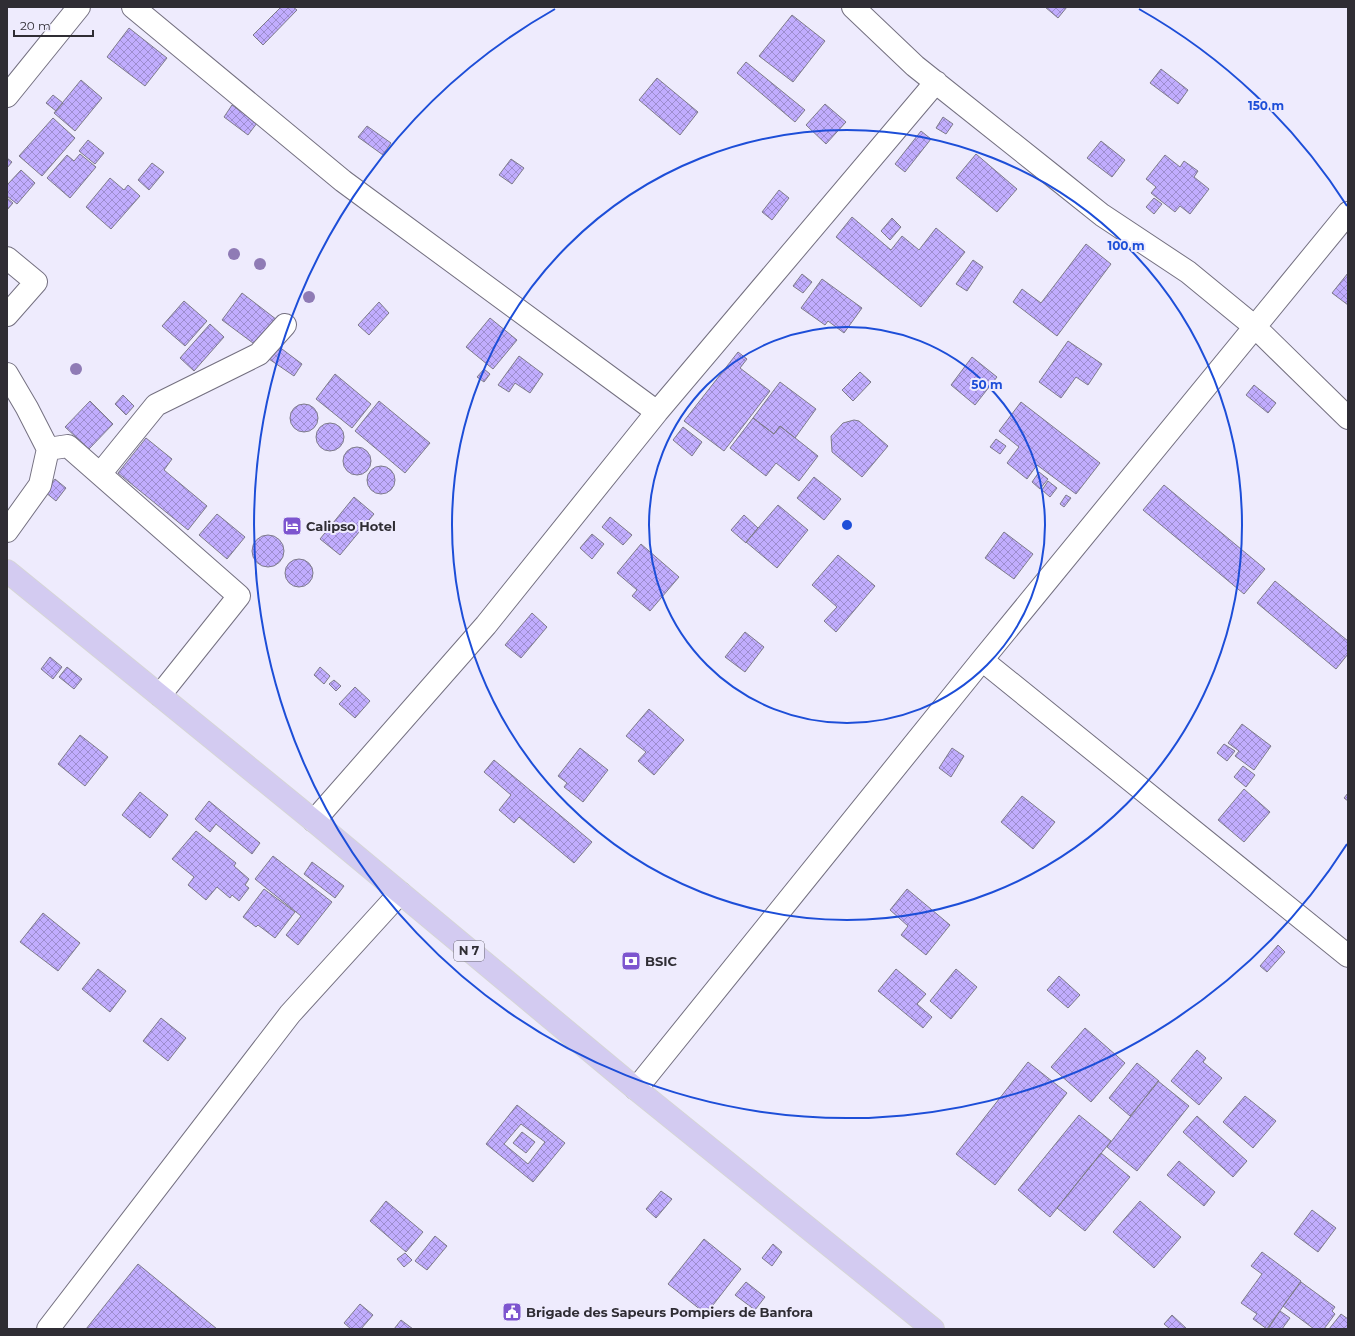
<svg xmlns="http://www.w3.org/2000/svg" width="1355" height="1336" font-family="Montserrat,sans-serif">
<defs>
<pattern id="building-cross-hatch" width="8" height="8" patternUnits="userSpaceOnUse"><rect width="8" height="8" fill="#c1adfe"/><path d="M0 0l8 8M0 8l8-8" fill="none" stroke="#9d8dce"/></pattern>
</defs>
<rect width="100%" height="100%" fill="#eeebfd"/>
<!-- building -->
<path fill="url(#building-cross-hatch)" stroke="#7e7b8a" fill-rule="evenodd" d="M281,7h12l4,3 -34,35 -10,-10z
M1045,7h22l-9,11z
M792,15l33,26 -32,41 -34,-26z
M129,28l38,30 -22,28 -38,-29z
M746,62l59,48 -10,12 -58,-49z
M1161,69l27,21 -10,14 -28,-21z
M657,78l41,34 -18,23 -41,-35z
M81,80l21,18 -27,33 -21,-18z
M53,95l10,8 -7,8 -10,-8z
M825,104l21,18 -20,22 -20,-19z
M232,105l25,18 -9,12 -24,-18z
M943,117l10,7 -7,10 -10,-6z
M53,118l22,20 -33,38 -23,-20z
M367,126l24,17 -8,12 -25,-18z
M921,131l10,8 -26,33 -10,-8z
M88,140l16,13 -9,11 -16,-13z
M1101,141l24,19 -13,17 -25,-19z
M80,154l16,13 -26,31 -23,-20 20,-23 7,6z
M976,154l41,35 -20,23 -41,-34z
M1165,155l15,12 4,-6 14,10 -4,6 15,12 -19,25 -10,-8 -5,6 -24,-19 5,-6 -10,-8z
M7,158l5,4 -5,6z
M511,159l13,9 -12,16 -13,-9z
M152,163l12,9 -15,18 -11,-10z
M21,170l14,13 -18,21 -10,-8v-11z
M110,178l14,12 4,-5 12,11 -29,33 -25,-22z
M779,190l10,8 -17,22 -10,-8z
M7,198l6,5 -6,7z
M1154,198l8,6 -8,10 -8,-7z
M852,217l39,33 11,-14 17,14 17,-22 29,24 -44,55 -85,-70z
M892,218l9,9 -11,13 -9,-9z
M1086,244l25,20 -54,72 -44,-34 9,-13 19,14z
M973,260l10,7 -16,24 -11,-7z
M1348,273v32l-16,-12z
M802,274l10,8 -9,11 -10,-7z
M822,279l40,29 -18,25 -16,-12 -3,4 -24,-17z
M242,293l39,30 -20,26 -39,-29z
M184,301l23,20 -22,25 -23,-20z
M379,302l10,11 -20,22 -11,-10z
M490,318l27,22 -24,29 -27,-22z
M210,324l14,13 -30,34 -14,-13z
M1068,341l34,23 -14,21 -12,-8 -15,21 -22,-16z
M278,346l24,18 -8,12 -25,-17z
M738,352l9,7 -7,9 30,23 -46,60 -40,-30z
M519,356l24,18 -13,19 -15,-10 -6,9 -11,-7z
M972,357l25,20 -22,28 -24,-20z
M484,369l6,5 -6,8 -7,-5z
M860,372l11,10 -18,19 -11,-11z
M335,374l36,30 -19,24 -36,-29z
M780,382l36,27 -21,29 -15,-12 -6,8 -21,-16z
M1254,385l22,18 -8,10 -22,-18z
M123,395l11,11 -8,9 -11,-11z
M90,401l23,23 -24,25 -24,-22z
M379,401l51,42 -25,30 -50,-42z
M1021,402l79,61 -24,31 -39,-29 -10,14 -20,-16 12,-16 -20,-16z
M290 418a14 14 0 1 1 28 0a14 14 0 1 1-28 0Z
M753,418l21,16 6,-8 38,30 -19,25 -23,-18 -10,13 -36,-28z
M854,420l5,1 29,25 -26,31 -30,-25 -1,-16 12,-13z
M316 437a14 14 0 1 1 28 0a14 14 0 1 1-28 0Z
M683,427l19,15 -10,14 -19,-16z
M146,438l26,21 -8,11 43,36 -19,24 -70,-57z
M996,439l10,7 -6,8 -10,-7z
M343 461a14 14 0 1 1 28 0a14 14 0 1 1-28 0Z
M367 480a14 14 0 1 1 28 0a14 14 0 1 1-28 0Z
M1039,472l9,7 -8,10 -8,-7z
M814,477l27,22 -17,21 -27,-22z
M55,479l11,9 -10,13 -11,-9z
M1048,481l9,7 -7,9 -8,-7z
M1164,485l101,84 -21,25 -101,-84z
M1066,495l5,3 -7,9 -4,-3z
M354,497l20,17 -34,41 -20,-16z
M778,505l30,25 -31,38 -31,-26z
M217,514l28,23 -18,22 -28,-24z
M744,515l14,13 -12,15 -15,-13z
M610,517l22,18 -9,10 -21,-18z
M1004,532l29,22 -19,25 -29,-21z
M592,534l12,10 -12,15 -12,-11z
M252 551a16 16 0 1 1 32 0a16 16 0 1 1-32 0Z
M641,544l38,33 -29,34 -18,-15 5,-6 -20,-17z
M838,555l37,31 -39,46 -12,-11 13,-14 -25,-22z
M285 573a14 14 0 1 1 28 0a14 14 0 1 1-28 0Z
M1275,581l73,60v13l-12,15 -79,-66z
M532,613l15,14 -26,31 -16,-13z
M745,632l19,15 -19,25 -20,-15z
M50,657l12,10 -9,12 -12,-10z
M67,667l15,12 -8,10 -15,-12z
M320,667l10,9 -6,8 -10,-9z
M334,680l7,6 -5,5 -7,-7z
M355,687l15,14 -15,17 -16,-14z
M649,709l35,31 -30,35 -16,-14 8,-9 -20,-16z
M1242,724l29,22 -17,24 -19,-14 4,-5 -11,-8z
M80,735l28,22 -23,29 -27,-22z
M1224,744l11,7 -8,10 -10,-8z
M580,748l28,22 -25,32 -19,-15 3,-4 -9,-7z
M952,748l12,8 -13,21 -12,-9z
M494,760l98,82 -18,21 -55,-46 -5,6 -15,-13 12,-15 -27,-23z
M1243,766l12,9 -9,12 -12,-10z
M1244,789l26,23 -26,30 -26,-22z
M140,792l28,23 -18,23 -28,-23z
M1348,793v8l-4,-3z
M1022,796l33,26 -22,27 -32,-27z
M209,801l51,42 -8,11 -36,-30 -6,8 -15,-13z
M196,831l40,32 -2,3 15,13 -4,6 4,3 -10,13 -7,-6 -2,3 -13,-11 -11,13 -18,-15 6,-8 -22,-18z
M273,856l59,46 -34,43 -12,-10 15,-19 -46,-37z
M312,862l32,24 -9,12 -31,-24z
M264,889l31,23 -20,26 -17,-13 -2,2 -13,-10z
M907,889l43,36 -24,30 -25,-20 7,-9 -18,-16z
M43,913l37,30 -22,28 -38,-29z
M1278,945l7,7 -18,20 -7,-6z
M98,969l28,22 -16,21 -28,-23z
M896,969l30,25 -9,10 15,13 -9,11 -45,-37z
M956,969l21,18 -26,32 -21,-18z
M1059,976l21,19 -12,13 -21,-18z
M161,1018l25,20 -18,23 -25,-20z
M1085,1028l40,35 -34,39 -40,-35z
M1197,1050l9,8 -3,4 19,16 -23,27 -28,-24z
M1028,1062l39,31 -72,92 -39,-31z
M1137,1063l22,18 -29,35 -21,-18z
M1158,1081l31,25 -52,65 -30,-24z
M1245,1096l31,25 -23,27 -30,-26z
M517,1105l48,38 -32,39 -47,-38zM521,1124l24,18 -17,22 -24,-20z
M1079,1115l32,26 -61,76 -32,-27z
M1197,1116l50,45 -14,16 -50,-45z
M522,1132l13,10 -9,11 -13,-10z
M1101,1153l29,24 -45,54 -28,-23z
M1179,1161l36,31 -11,14 -37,-31z
M661,1191l11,8 -16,19 -10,-9z
M386,1201l37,31 -17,20 -36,-31z
M1140,1201l41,36 -27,31 -41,-36z
M1312,1210l24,18 -18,24 -24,-18z
M435,1236l12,10 -20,24 -12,-9z
M704,1239l37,30 -35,45 -38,-30z
M773,1244l9,8 -10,14 -10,-8z
M1262,1252l39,29 -34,48 -14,-10 4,-5 -16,-11 21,-29 -11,-8z
M405,1253l7,7 -8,7 -7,-8z
M138,1264l79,65h-131z
M746,1282l19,15 -10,13 -20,-15z
M1301,1282l34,25 -3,4 3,3 -11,15h-10l-31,-23z
M360,1304l13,11 -12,14h-10l-7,-6z
M1280,1311l10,7 -8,11h-14z
M1341,1314l7,5v10h-19z
M1172,1315l15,14h-17l-6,-5z
M401,1320l12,9h-19z"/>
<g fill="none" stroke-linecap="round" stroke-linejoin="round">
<defs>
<path id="street" d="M133,7l210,174 314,231
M853,7l62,59 142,113 45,36 86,57 67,55 93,91
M7,258l29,24 -29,33
M7,374l20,34 21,41 -8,36 -33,46
M48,449l20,-3 171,150 -79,99
M100,474l56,-69 103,-51 26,-29
M982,660l366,296
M314,821l172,-196 171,-213 279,-330
M636,1089l346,-429 366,-447
M48,1329l242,-315 110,-121"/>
<path id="secondary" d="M7,96l72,-89"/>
<path id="highway" d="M7,571l307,250 322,268 297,240"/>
</defs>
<!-- street casing -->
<use href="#street" stroke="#747080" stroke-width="24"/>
<!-- secondary casing -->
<use href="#secondary" stroke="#747080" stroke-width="24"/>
<!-- highway casing -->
<use href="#highway" stroke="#d5d5d6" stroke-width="24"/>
<!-- street -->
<use href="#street" stroke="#fff" stroke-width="22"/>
<!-- secondary -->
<use href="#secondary" stroke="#fff" stroke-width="22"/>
<!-- highway -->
<use href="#highway" stroke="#d3cbf1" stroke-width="22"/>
</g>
<!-- trees -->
<g fill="#8f7bb5">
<circle cx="234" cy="254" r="6"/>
<circle cx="260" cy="264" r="6"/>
<circle cx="309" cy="297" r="6"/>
<circle cx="76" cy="369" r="6"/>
</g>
<!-- distance rings -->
<g fill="none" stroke="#1d4ed8" stroke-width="2">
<circle cx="847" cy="525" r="198"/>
<circle cx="847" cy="525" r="395"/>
<path d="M1347 844A593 593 0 1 1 555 9M1139 9A593 593 0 0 1 1347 206"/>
</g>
<!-- icons -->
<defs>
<symbol id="hotel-square" viewBox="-11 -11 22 22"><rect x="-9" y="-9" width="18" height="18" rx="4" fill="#7d55cf" stroke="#eeebfd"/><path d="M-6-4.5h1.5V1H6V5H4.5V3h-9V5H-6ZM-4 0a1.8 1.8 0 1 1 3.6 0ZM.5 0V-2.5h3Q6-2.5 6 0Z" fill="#fff"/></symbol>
<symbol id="bank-square" viewBox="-11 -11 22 22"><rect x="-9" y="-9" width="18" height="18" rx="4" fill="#7d55cf" stroke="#eeebfd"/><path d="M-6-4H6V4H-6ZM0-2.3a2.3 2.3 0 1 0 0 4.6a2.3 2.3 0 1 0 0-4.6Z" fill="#fff"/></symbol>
<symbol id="civic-square" viewBox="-11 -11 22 22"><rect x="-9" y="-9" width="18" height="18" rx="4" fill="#7d55cf" stroke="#eeebfd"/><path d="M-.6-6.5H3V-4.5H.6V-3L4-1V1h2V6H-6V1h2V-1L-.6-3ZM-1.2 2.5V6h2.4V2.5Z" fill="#fff"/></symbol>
</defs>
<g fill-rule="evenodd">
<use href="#hotel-square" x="281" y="515" width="22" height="22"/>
<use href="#bank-square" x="620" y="950" width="22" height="22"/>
<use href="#civic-square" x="501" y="1301" width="22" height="22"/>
</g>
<g text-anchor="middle" stroke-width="4" stroke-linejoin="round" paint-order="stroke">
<!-- shield labels -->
<rect fill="#eeebfd" stroke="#686670" stroke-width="1" x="454" y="941" width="30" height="20" rx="3"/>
<g font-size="12" font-weight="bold" fill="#2f2d34">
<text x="469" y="955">N 7</text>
</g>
<!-- poi labels -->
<g font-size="13" font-weight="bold" fill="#2f2d34" stroke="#eeebfd" text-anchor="start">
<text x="306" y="531">Calipso Hotel</text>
<text x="645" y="966">BSIC</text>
<text x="526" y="1317">Brigade des Sapeurs Pompiers de Banfora</text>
</g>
</g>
<circle cx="847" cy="525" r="6" fill="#1d4ed8" stroke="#eeebfd" stroke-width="2"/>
<g font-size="12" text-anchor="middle" font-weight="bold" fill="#1d4ed8" stroke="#eeebfd" stroke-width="4" stroke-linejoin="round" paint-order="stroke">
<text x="1266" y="110">150 m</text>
<text x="1126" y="250">100 m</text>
<text x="987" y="389">50 m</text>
</g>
<!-- border -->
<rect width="1355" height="1336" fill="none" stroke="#2f2d34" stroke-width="16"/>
<!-- scale -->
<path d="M14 30v6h79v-6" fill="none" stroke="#2f2d34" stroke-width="2"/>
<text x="20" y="30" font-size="12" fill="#2f2d34" stroke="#eeebfd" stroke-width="3" paint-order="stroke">20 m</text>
</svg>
